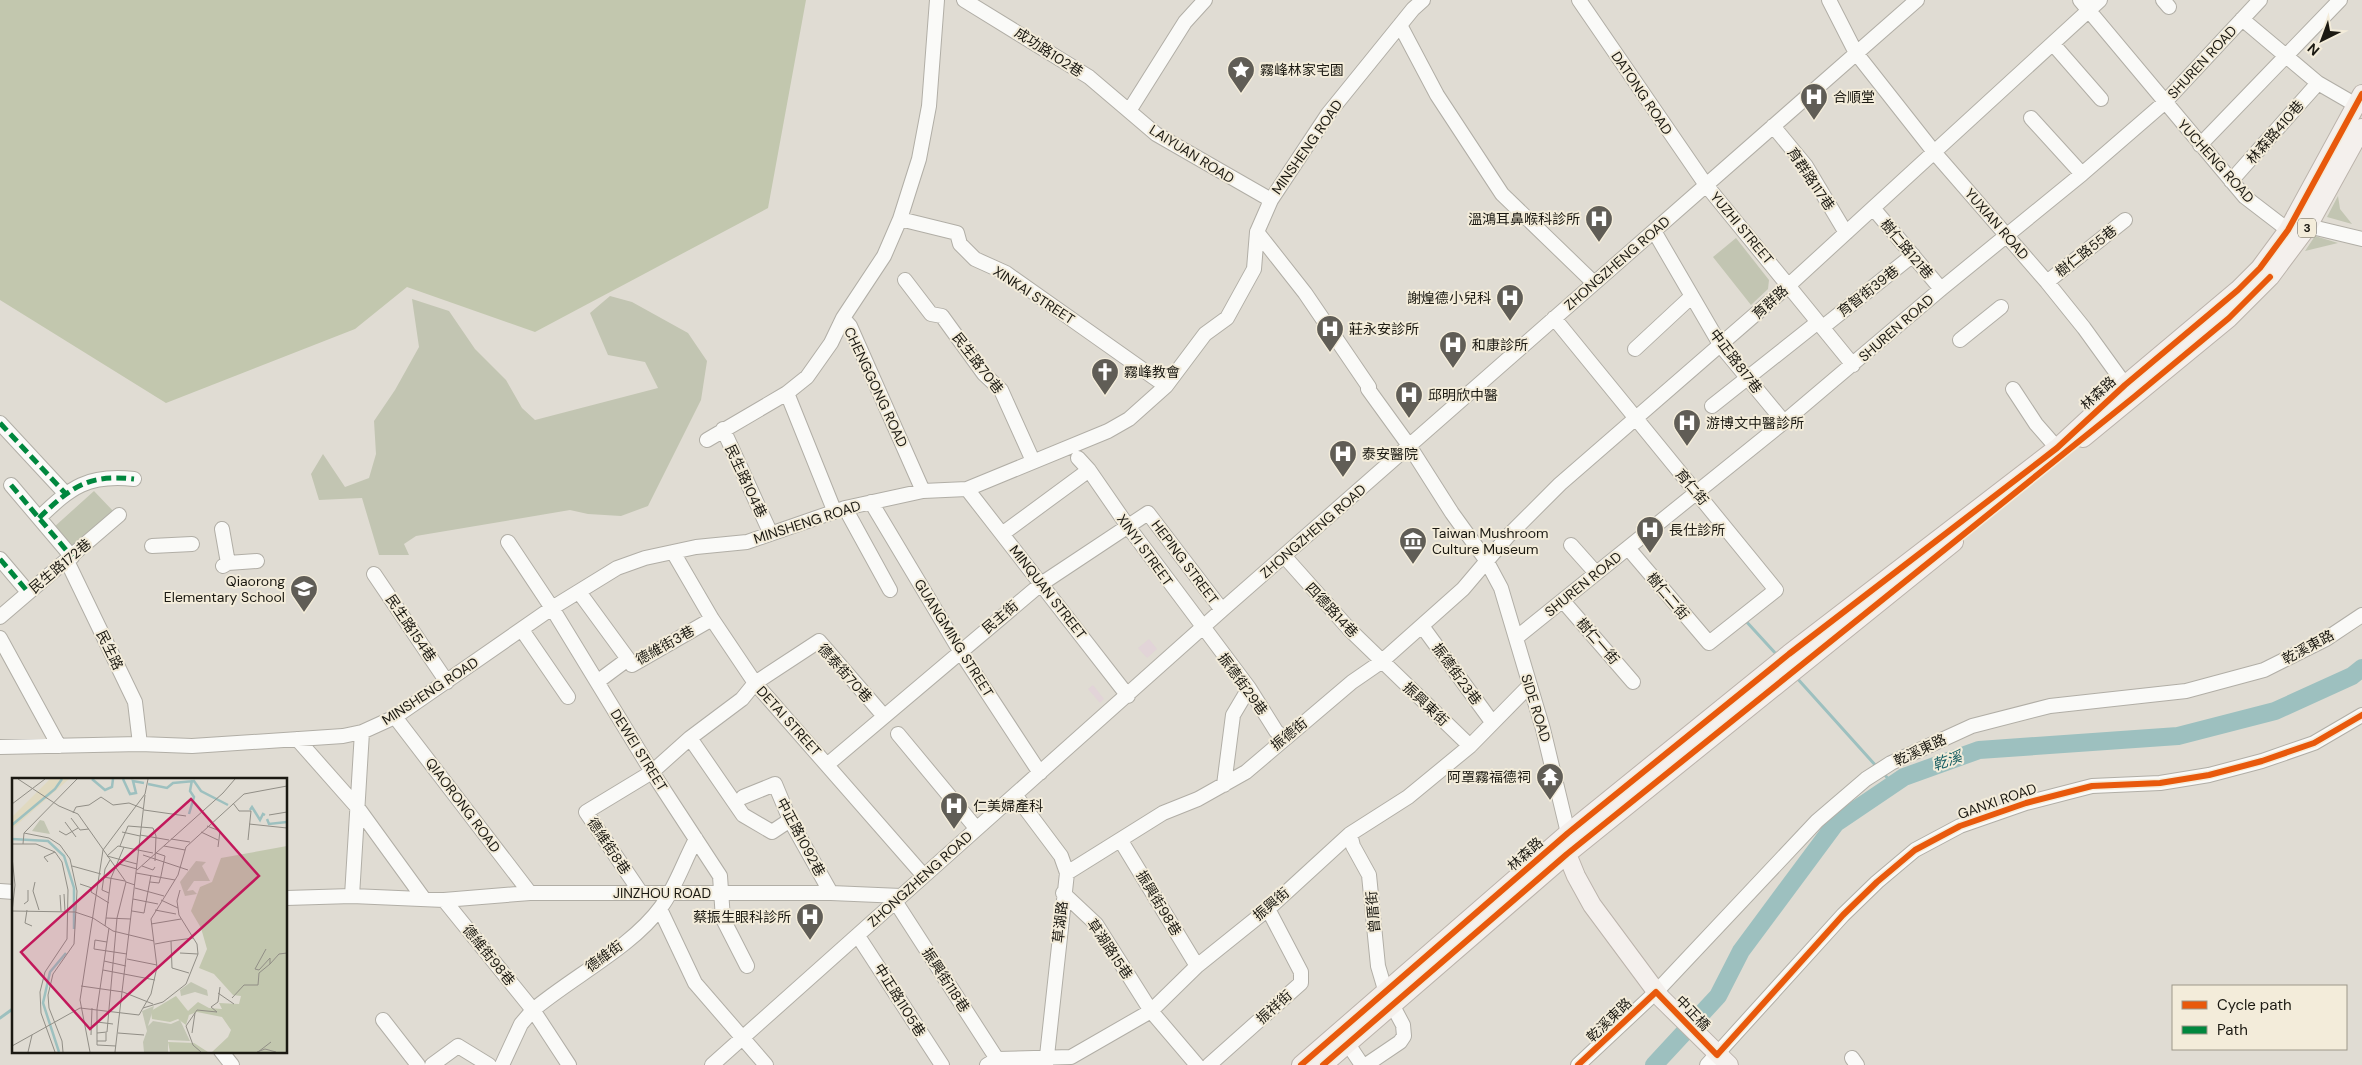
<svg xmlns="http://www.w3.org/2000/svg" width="2362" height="1065" font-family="'DM Sans','Noto Sans TC',sans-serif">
<rect width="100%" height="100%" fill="#e0dcd3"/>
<!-- commercial -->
<path fill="#e2d4d8" d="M1149,639l8,10 -10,9 -9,-10z
M1093,685l11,14 -4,4 -12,-14z"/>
<!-- green -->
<path fill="#c2c5b2" d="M2338,196l2,13 12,15 -25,-7z
M2315,236l23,7 -33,8z
M1736,238l33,42 -1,9 -17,16 -38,-48z
M610,296l22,6 56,31 19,28 -6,39 -53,106 -27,10 -33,-2 -18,-4 -154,26 -12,8 5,11h-30l-17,-57 -43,2 -8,-26 12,-20 22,33 24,-9 7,-24 -2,-33 21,-31 24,-43 -7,-48 37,12 26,38 31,31 16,28 13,12 123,-32 -13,-26 -37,-7 -18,-42z
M94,491l20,21 -42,37 -19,-21z"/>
<!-- forest -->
<path fill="#c2c7ae" d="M0,0h806l-38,208 -233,124 -128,-45 -52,42 -189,74 -166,-103z"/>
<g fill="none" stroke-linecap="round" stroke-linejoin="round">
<!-- stream -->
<path stroke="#9dc0bf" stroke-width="3" d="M1744,619l33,36
M1796,677l81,90
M1883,773l10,11
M0,1018l14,-10"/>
<!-- river -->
<path stroke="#9dc0bf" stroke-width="18" d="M1654,1065l64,-69 23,-45 95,-128 68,-46 75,-27 199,-14 97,-25 77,-35 10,-8"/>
<defs>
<path id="minor" d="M964,0l125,77 40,34
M1205,0l-20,22 -56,89 27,23 115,66
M1579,0l127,185 147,180
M1829,0l27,53 78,99 113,130 37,46 47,65
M2080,0l165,197 43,33 20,-4 54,13
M2163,0l6,7
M2242,19l76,64 38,22
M1400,25l37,70 65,99 92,89
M2053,44l48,55
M2031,118l51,56
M1773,126l33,40 40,67
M2200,145l140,-145
M2231,181l87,-98
M1873,208l68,81
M900,219l57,14 3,11 15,15 31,14 160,113
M1654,231l67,115 63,76
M1257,232l48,61 64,94 -1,2 42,58 42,66 34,47 15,28 42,141 25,104
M905,280l26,34 11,2 42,58 17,16 32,71
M2047,282l78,-62
M843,318l7,8 73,165
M1554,318l222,272 -67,53 -81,-95
M1823,327l90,-72
M1960,340l41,-33
M1635,349l56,-52
M2013,389l23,35 21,24
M787,393l47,117
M1712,406l106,-84
M0,423l65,70
M723,429l47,103
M707,440l80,-47 20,-16 24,-34 12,-25 41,-62 16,-37 19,-60 10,-53 8,-106
M1078,458l11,12 38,55 122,163 27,43 8,7
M11,485l61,72
M967,489l161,207
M871,502l89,149 80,122
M845,508l45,82
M39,518c32,-31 49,-44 95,-39
M222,529l6,34
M1002,534l87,-64
M508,542l44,66 100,164 68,104 3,43 24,47
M1571,545l25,28
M152,546l40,-2
M673,552l39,67 43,64 169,193
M1285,557l65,73 120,116
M0,559l28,33
M67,561l68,141 5,42
M223,566l5,-3 29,-2
M374,574l73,108
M579,592l49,67
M1563,601l70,81
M0,617l119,-102
M1422,626l70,96
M522,630l46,67
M0,638l59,108
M1516,638l268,-216 157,-133 141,-115 82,-71 96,-103
M597,682l31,-23 4,6 80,-46
M395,717l135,176
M898,734l78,94
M690,738l53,77 29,17 18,-12
M297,739l61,69 66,91
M0,747l140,-3 52,2 151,-10 19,-4 33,-15 157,-109 65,-40 28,-10 51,-11 51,-5 98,-34 78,-17 44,-2 141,-58 21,-12 37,-33 39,-52 22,-16 27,-49 3,-37 14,-32 57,-86 85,-105 10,-9
M828,764l213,-180 107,-71 74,97
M1224,785l9,-70 16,-27
M1016,796l45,60 6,17 -21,192
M743,797l32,-13 15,36 41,73
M1350,834l3,12 16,29 9,91 8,27 17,32 1,11 -4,6 -34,23
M1121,841l76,125
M1067,873l96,-60 35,-14 48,-27 106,-90 29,-20 82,-73 45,-53 52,-52 229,-199 311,-285
M0,891l14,1
M641,893l-55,-81 66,-40 38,-34 52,-39 13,-16 64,-42 64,74
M1063,893l33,31 55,87 46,54
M352,896l10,-164
M286,898l66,-2 92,4 86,-7h301l70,3
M444,900l89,110 36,55
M895,901l102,158
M660,909l35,74 71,82
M858,936l84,129
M383,1020l35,45
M1348,1044l14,21
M221,1051l11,14
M1852,1058l5,7
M432,1065l26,-19 31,19
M502,1065l19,-41 12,-14c39,-33 99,-63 128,-103 15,-20 23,-46 35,-68
M712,1065l510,-455 695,-610
M987,1065l10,-6 74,-2 80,-46 46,-45 71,-57 82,-75 58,-37 62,-51 59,-60
M1209,1065l92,-82v-11l-33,-63
M1578,1065l78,-73 161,-171 49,-42 25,-16 81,-37 78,-20 136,-15 78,-21 62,-31 36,-24
M1707,1065l136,-150 34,-33 38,-32 45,-24 66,-23 66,-17 68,-3 49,-8 53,-14 52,-18 48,-28"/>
<path id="major" d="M2083,438l146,-120 41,-41 38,-51 54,-98
M1567,842v12l9,22 16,29 69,93 68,67
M1301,1065l267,-232 221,-179 268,-206 68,-63 113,-95 22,-22 28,-38 74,-136
M1323,1065l244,-211 387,-312"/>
</defs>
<!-- minor casing -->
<use href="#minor" stroke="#b1aea6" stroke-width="16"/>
<!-- major casing -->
<use href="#major" stroke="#bbb3ab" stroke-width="20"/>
<!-- minor -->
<use href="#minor" stroke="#fafaf8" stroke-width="14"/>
<!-- major -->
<use href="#major" stroke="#f4f0ed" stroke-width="18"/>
<!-- quiet -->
<path stroke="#00873e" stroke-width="5" stroke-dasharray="10 5" stroke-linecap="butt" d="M0,423l65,70
M11,485l61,72
M39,518c32,-31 49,-44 95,-39
M0,559l28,33"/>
<defs>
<path id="cycleway" d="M1301,1065l267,-232 221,-179 268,-206 68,-63 113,-95 22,-22 28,-38 74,-136
M1323,1065l244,-211 567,-457 95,-79 41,-41
M1578,1065l78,-73 61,63 126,-140 34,-33 38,-32 45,-24 66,-23 66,-17 68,-3 49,-8 53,-14 52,-18 48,-28"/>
</defs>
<!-- cycleway casing -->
<use href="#cycleway" stroke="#f3ecda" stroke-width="9"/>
<!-- cycleway -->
<use href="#cycleway" stroke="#e8590c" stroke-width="6"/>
</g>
<!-- icons -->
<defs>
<symbol id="sight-pin" viewBox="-11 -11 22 30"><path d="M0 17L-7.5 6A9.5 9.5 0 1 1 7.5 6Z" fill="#605d56" stroke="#f3ecda"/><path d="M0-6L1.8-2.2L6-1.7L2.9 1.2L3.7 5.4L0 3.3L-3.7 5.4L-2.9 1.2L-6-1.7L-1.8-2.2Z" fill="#fff"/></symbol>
<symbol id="hospital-pin" viewBox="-11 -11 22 30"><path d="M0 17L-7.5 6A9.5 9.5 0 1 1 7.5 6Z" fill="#605d56" stroke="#f3ecda"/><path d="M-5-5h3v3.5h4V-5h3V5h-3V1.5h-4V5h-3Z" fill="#fff"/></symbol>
<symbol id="church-pin" viewBox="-11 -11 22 30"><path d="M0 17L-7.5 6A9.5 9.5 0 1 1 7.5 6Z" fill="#605d56" stroke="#f3ecda"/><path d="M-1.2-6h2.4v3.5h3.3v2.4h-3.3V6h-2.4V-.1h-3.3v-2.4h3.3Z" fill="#fff"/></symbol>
<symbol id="museum-pin" viewBox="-11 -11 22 30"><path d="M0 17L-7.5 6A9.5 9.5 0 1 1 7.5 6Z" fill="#605d56" stroke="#f3ecda"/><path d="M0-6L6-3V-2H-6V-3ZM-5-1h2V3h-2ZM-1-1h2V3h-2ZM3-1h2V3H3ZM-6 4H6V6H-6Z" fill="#fff"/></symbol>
<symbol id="school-pin" viewBox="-11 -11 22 30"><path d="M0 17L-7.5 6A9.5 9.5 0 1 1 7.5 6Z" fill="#605d56" stroke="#f3ecda"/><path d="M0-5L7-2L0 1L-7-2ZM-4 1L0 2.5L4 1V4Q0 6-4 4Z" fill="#fff"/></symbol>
<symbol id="temple-pin" viewBox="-11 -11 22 30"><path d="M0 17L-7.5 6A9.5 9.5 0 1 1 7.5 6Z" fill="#605d56" stroke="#f3ecda"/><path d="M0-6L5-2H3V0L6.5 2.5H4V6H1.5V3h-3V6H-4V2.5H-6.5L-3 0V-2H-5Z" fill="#fff"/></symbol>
</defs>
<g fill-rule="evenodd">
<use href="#sight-pin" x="1225" y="54" width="32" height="43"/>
<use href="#hospital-pin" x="1798" y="81" width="32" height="43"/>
<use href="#hospital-pin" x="1583" y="203" width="32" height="43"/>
<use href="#hospital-pin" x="1494" y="282" width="32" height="43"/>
<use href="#hospital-pin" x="1314" y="313" width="32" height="43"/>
<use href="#hospital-pin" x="1437" y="329" width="32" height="43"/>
<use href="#church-pin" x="1089" y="356" width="32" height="43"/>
<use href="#hospital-pin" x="1393" y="379" width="32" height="43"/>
<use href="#hospital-pin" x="1671" y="407" width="32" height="43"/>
<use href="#hospital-pin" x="1327" y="438" width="32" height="43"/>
<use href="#hospital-pin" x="1634" y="514" width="32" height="43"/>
<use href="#museum-pin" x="1397" y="525" width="32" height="43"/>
<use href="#school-pin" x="288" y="573" width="32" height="43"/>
<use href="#temple-pin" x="1534" y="761" width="32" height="43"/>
<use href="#hospital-pin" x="938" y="790" width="32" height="43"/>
<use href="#hospital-pin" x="794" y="901" width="32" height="43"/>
</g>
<g text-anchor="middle" stroke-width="4" stroke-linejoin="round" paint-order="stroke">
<!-- shield labels -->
<rect fill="#f3ecda" stroke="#5c584e" stroke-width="1" x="2298" y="218.5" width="18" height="19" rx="4"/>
<g font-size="12" font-weight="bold" fill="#1b1912">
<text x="2307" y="232">3</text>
</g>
<!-- street labels -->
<g font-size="14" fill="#1b1912" stroke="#f3ecda">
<text transform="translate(1049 52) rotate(33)" y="5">成功路102巷</text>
<text transform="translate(2202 62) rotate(-47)" y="5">SHUREN ROAD</text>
<text transform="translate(1642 93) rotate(56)" y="5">DATONG ROAD</text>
<text transform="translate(2275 132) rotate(-49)" y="5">林森路410巷</text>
<text transform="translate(1307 147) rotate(-55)" y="5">MINSHENG ROAD</text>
<text transform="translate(1192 154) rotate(32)" y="5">LAIYUAN ROAD</text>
<text transform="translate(2216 161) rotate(48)" y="5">YUCHENG ROAD</text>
<text transform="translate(1811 179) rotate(56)" y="5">育群路117巷</text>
<text transform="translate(1997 224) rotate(49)" y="5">YUXIAN ROAD</text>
<text transform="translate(1742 228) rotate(50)" y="5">YUZHI STREET</text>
<text transform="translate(1907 249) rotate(50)" y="5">樹仁路121巷</text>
<text transform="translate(2086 251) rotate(-38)" y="5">樹仁路55巷</text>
<text transform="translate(1617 263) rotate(-41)" y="5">ZHONGZHENG ROAD</text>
<text transform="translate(1868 291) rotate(-38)" y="5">育智街39巷</text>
<text transform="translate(1034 295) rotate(33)" y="5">XINKAI STREET</text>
<text transform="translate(1770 302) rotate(-42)" y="5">育群路</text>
<text transform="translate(1896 328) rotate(-41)" y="5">SHUREN ROAD</text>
<text transform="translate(1736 361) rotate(53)" y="5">中正路817巷</text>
<text transform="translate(978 363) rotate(52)" y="5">民生路70巷</text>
<text transform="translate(876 387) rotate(65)" y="5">CHENGGONG ROAD</text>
<text transform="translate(2098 393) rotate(-43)" y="5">林森路</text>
<text transform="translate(746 481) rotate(65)" y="5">民生路104巷</text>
<text transform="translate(1692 487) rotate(50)" y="5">育仁街</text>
<text transform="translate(807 522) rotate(-18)" y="5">MINSHENG ROAD</text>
<text transform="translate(1313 531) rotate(-41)" y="5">ZHONGZHENG ROAD</text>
<text transform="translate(1145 550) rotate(54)" y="5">XINYI STREET</text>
<text transform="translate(1185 562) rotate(53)" y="5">HEPING STREET</text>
<text transform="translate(60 566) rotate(-40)" y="5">民生路172巷</text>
<text transform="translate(1583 584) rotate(-39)" y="5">SHUREN ROAD</text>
<text transform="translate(1048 592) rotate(52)" y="5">MINQUAN STREET</text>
<text transform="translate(1668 596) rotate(50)" y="5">樹仁二街</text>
<text transform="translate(1332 610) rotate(47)" y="5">四德路14巷</text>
<text transform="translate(1000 617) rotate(-40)" y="5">民主街</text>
<text transform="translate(411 628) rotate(56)" y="5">民生路154巷</text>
<text transform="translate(954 638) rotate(58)" y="5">GUANGMING STREET</text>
<text transform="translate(1598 641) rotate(49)" y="5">樹仁一街</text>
<text transform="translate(665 645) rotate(-29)" y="5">德維街3巷</text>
<text transform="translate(2308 647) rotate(-28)" y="5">乾溪東路</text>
<text transform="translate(110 650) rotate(64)" y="5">民生路</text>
<text transform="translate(845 673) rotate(48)" y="5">德泰街70巷</text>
<text transform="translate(1457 674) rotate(54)" y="5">振德街23巷</text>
<text transform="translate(1243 684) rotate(54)" y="5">振德街29巷</text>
<text transform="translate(430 691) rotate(-33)" y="5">MINSHENG ROAD</text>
<text transform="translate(1426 704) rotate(43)" y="5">振興東街</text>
<text transform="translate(1536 708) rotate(73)" y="5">SIDE ROAD</text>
<text transform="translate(789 721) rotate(48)" y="5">DETAI STREET</text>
<text transform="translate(1289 734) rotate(-39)" y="5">振德街</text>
<text transform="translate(639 750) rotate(58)" y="5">DEWEI STREET</text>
<text transform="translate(1920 750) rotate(-25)" y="5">乾溪東路</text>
<text transform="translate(1997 801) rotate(-19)" y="5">GANXI ROAD</text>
<text transform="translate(463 805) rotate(53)" y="5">QIAORONG ROAD</text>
<text transform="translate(801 837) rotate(62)" y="5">中正路1092巷</text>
<text transform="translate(609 846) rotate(56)" y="5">德維街8巷</text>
<text transform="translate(1525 854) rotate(-42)" y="5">林森路</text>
<text transform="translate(920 879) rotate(-42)" y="5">ZHONGZHENG ROAD</text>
<text x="662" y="898">JINZHOU ROAD</text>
<text transform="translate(1159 903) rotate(59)" y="5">振興街98巷</text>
<text transform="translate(1271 904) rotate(-40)" y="5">振興街</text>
<text transform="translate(1373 912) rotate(-95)" y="5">曾厝街</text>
<text transform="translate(1060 922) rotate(-84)" y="5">草湖路</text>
<text transform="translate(1110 949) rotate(56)" y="5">草湖路15巷</text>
<text transform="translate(489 955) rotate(51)" y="5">德維街98巷</text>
<text transform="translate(604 956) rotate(-36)" y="5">德維街</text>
<text transform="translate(946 980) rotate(57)" y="5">振興街118巷</text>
<text transform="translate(900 1000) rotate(58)" y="5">中正路1105巷</text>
<text transform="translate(1274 1007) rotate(-42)" y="5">振祥街</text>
<text transform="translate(1693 1013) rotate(46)" y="5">中正橋</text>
<text transform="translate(1609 1020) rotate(-44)" y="5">乾溪東路</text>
</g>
<!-- poi labels -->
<g font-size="14" fill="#1b1912" stroke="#f3ecda" text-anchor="start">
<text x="1260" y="75">霧峰林家宅園</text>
<text x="1833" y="102">合順堂</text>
<text x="1580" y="224" text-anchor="end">溫鴻耳鼻喉科診所</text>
<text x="1491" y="303" text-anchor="end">謝煌德小兒科</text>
<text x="1349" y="334">莊永安診所</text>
<text x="1472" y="350">和康診所</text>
<text x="1124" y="377">霧峰教會</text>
<text x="1428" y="400">邱明欣中醫</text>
<text x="1706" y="428">游博文中醫診所</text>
<text x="1362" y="459">泰安醫院</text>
<text x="1669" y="535">長仕診所</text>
<text x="1432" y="538">Taiwan Mushroom<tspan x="1432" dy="16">Culture Museum</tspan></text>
<text x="285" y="586" text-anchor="end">Qiaorong<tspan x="285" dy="16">Elementary School</tspan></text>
<text x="1531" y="782" text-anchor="end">阿罩霧福德祠</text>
<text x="973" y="811">仁美婦產科</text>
<text x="791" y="922" text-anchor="end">蔡振生眼科診所</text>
</g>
<!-- water labels -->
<g font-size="15" font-style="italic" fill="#165e62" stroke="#f3ecda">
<text transform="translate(1947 761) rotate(-19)" y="5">乾溪</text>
</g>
</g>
<!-- overview -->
<g transform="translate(12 778)">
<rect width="275" height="275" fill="#e0dcd3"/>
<path d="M28,42l4,1 6,13 -18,-3zM184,83l10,1 -4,4 8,15h-16l-7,10 6,-1 4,4 -12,2 -5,-14zM179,204l16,8 1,6 -13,-4 -14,4 -1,-6zM142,228l-6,20 5,-5 18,3 9,-4 10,21 -22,-1v12h-24l-1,-10 4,-11 -5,-20z" fill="#c2c5b2"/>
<path d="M275,68v206h-75l16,-15 3,-7 -9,-13 -25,-5 -8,3 -3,10 -8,-6 -8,3 -18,-3 -1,-8 25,-15 12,15 10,-9 11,6 13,1 -3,-6 20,1 2,-8 -8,-1 -19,-21 -15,-6 8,-19 -6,-21 -10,-17 9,-24 12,-5 9,-24zM156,264l26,1 14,9h-38z" fill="#c2c7ae"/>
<path d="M38,1h19l-57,50v-12z" fill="#e0d9c0"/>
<path fill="none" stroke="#9dc0bf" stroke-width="2.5" d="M80,1l13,11 7,-3 1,-8M111,1l7,15 6,-1 -3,-12 11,2M136,6l19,4 6,-5 21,-2 7,10 27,14M238,32l2,-3 8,13 3,-6 2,1M177,36l5,-17 -4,-6 2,-11M255,41l2,5 18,-2M0,47l43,-36 7,-10M0,61l36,2 16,15 10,32v41M47,274l-16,-49 7,-31 16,-19"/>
<path fill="none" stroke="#918e86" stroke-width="1" d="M6,1l41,27 19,8 48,68 9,3M221,25l6,8h12l-3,29M0,26l33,-25M132,32l42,6M61,35l3,-6 13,-2 12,-8 12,8 16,-2 15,6M257,37l18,-3M59,40l9,12 9,-1M53,44l11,15M237,46l38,4M195,48l13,5 -2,16M47,53l7,4 12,-7M110,54l18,4M189,54l17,8M12,55l25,5 11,7 10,14 7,32 -3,53 -21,30 -5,21 1,13 13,33 1,11M128,57l29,5M159,61l19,3M0,66h24l19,8 7,10 6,28 -1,49 -22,33 -5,20 1,21 14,39M11,66l1,-11 53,-54M108,68l8,-20 25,2 3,8 -1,25M152,68l21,4M131,77l45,15M0,79l3,28 -3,27M36,84l-4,-5 11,-5M107,86l18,5M125,86l-30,-8 11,-10 35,7M60,88l29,8M130,88l11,4 2,-3M125,92l86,-77 12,-14M124,95l39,7M92,99l21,4M23,104l-2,9 6,19M138,104l9,1 2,-7 4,-20 -9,-3M68,106l12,4 -1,4 18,11M123,110l29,8M97,115l-7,-3 3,-21 5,-9M52,116l1,17M48,117l1,16M121,121l25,5M149,122l17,8M12,126l4,-3v-11M15,132l-2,13 7,3M143,132l21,4M0,133l63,1 18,6M120,133l12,2 7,-38M81,140l20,13 41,10M94,140l25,1M139,146l30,-5M93,148l6,-48 13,-31M97,150l-12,81v36l19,1M159,163l22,-3M95,164l-12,-2 -1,9 33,5M143,166l16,-3 1,27 17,5M168,175l18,1M115,181l30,6M92,183l22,5M258,186l9,-10 8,-1M243,191l11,-20M91,192l52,10M69,208l42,6 30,12M206,215l16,11M220,220l12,-13h14l1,-12 11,-9v-6l-11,12 -4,-1M131,230l20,-6 23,-18 12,-30 -1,-10 -18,-29 -2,-14 3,-11M85,244l16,2M85,255l10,-1 10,-114 9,-36M106,255l26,2M180,255l3,-20M79,257l1,-27M85,263h9v-8M0,268l68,-38 59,7 12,-21 6,-27 -6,-48 27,-44 8,-28 58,-53 43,-8M16,274l4,-17M78,274l-10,-52 23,-150 42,-56 3,-15M103,274l30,-257M189,274l-8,-7 -7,-19 11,-16 20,2 -6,-5 7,-5 2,-15M245,274l8,-3 11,3M246,274l13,-10"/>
<path fill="#c2185b" fill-opacity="0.15" stroke="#c2185b" stroke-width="2.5" d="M179,21l68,77 -169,153 -69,-77z"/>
<rect width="275" height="275" fill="none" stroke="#1b1912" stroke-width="2.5"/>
</g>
<!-- legend -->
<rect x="2172" y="985" width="175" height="65" fill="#f3ecda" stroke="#9d988a"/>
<rect x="2182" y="1001" width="25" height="8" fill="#e8590c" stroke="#9d988a"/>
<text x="2217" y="1010" font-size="15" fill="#1b1912">Cycle path</text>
<rect x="2182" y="1026" width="25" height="8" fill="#00873e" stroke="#9d988a"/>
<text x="2217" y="1035" font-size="15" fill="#1b1912">Path</text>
<!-- north arrow -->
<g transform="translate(2322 40) rotate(222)" stroke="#f3ecda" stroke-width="4" paint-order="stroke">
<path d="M0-4L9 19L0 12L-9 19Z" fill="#1b1912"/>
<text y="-8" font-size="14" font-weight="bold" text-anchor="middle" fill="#1b1912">N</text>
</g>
</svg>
